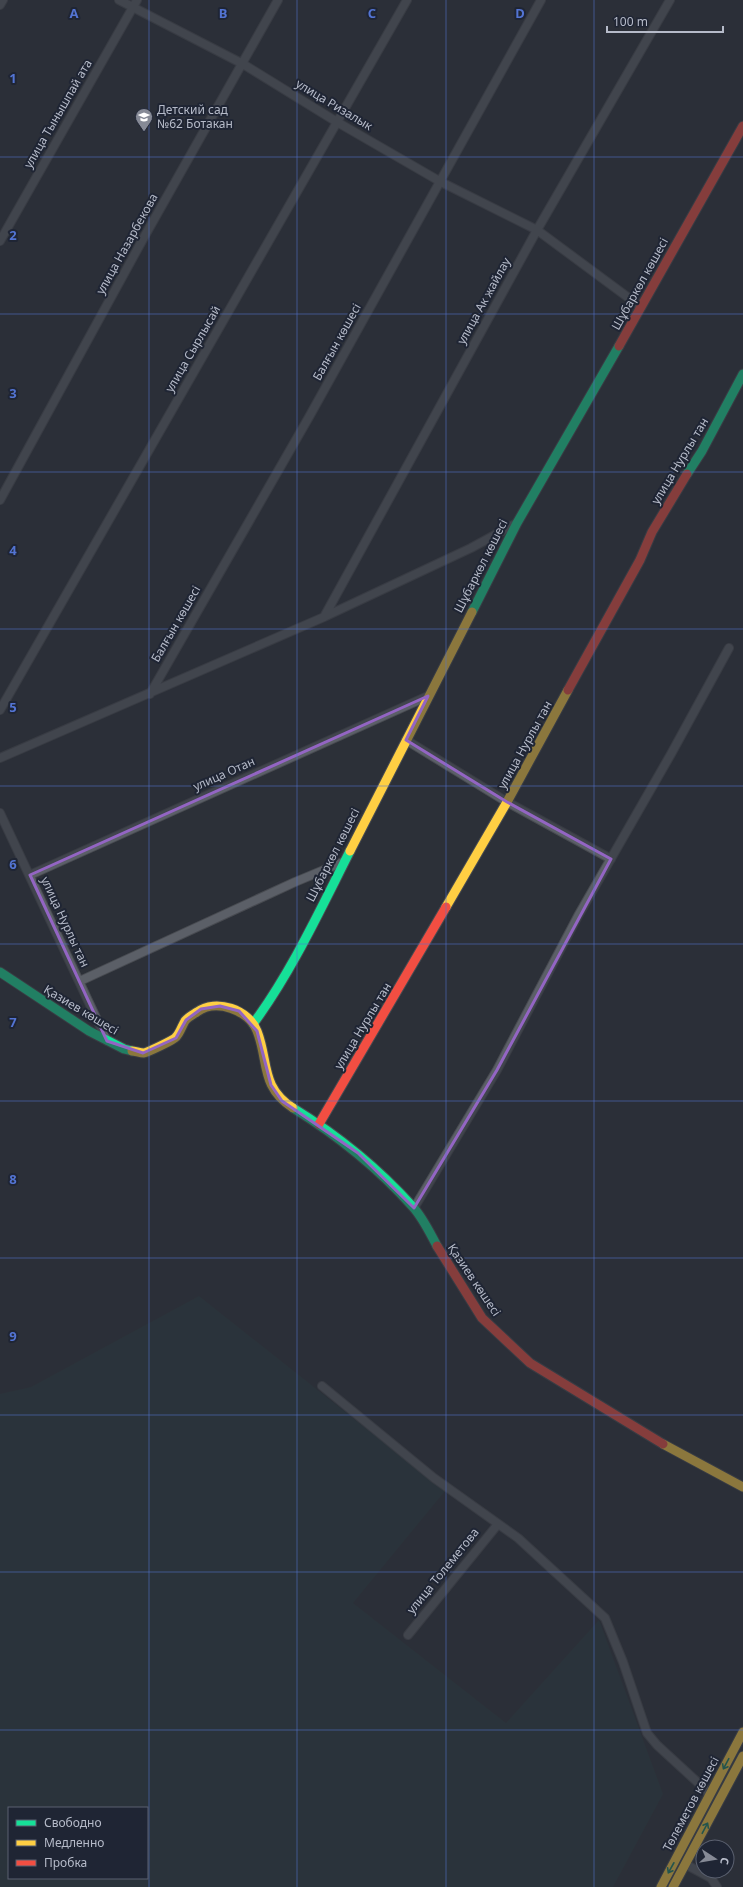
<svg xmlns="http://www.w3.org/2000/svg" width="743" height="1887" font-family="'Noto Sans',sans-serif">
<rect width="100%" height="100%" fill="#2c3038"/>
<!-- green -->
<path fill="#29393e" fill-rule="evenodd" d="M199,1296l246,195 -92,112 153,120 93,-103 64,174 -50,93h-613v-493l31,-7zM9,1808h138v70h-138z"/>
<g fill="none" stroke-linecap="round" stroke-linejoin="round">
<defs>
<path id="street" d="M119,0l124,64 94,58 104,60 96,48 104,77
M0,5l3,-5
M0,241l137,-241
M0,500l143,-261 135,-239
M324,617l213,-387 133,-230
M150,694l159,-277 232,-417
M0,710l407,-710
M406,740l101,62 104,57
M0,758l324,-141 147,-69 46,-25
M0,813l107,228
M30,875l398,-179
M80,981l215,-99 48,-20
M414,1208l83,-138 81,-154 93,-162 58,-106
M322,1386l112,92 84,60 87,80 18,44 24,71 10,12 49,45 3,6
M408,1635l90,-111
M685,1864l26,14 6,9"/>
<path id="fast" d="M687,474l15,-23 41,-77
M472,612l45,-89 102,-177
M0,972l89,59 35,18 8,2
M253,1024c39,-53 67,-114 97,-173
M293,1108c44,27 85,60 120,99 10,11 17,26 24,39"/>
<path id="slow" d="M350,851l122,-239
M446,907l61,-105 61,-112
M132,1051c3,0 8,2 12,2 4,-1 30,-13 32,-16 4,-4 6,-11 9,-16 3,-4 9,-7 12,-9 19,-14 52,-2 60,19 12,30 3,56 36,77
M663,1444l80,43
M661,1887l82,-155
M673,1887l70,-131"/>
<path id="jam" d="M619,346l124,-220
M568,690l72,-130 12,-28 35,-58
M319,1124l127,-217
M437,1246l45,72 48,45 133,81"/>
</defs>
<!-- street casing -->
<use href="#street" stroke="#484b51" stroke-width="10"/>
<!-- fast casing -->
<use href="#fast" stroke="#484b51" stroke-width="11"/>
<!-- slow casing -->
<use href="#slow" stroke="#484b51" stroke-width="11"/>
<!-- jam casing -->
<use href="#jam" stroke="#484b51" stroke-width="11"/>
<!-- street -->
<use href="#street" stroke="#5b5f67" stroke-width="8"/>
<!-- fast -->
<use href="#fast" stroke="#16e098" stroke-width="9"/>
<!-- slow -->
<use href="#slow" stroke="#ffcf43" stroke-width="9"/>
<!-- jam -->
<use href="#jam" stroke="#f24e42" stroke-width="9"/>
</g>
<!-- one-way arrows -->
<defs><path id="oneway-shaft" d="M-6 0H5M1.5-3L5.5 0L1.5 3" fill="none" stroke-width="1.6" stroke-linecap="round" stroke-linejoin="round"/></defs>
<g stroke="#1a8266">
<use href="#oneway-shaft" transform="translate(726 1764) rotate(118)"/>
<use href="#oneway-shaft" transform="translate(705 1828) rotate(-62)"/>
<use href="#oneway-shaft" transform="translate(671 1868) rotate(119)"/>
</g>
<!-- marked area -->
<path d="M0 0H743V1887H0ZM428,696l-22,44 101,62 104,57 -114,211 -83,138 -56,-55 -76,-52 -11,-16 -14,-54 -18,-20 -19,-5 -19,3 -15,11 -10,18 -33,15 -36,-12 -77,-166z" fill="#2c3038" fill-opacity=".55" fill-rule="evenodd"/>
<path fill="none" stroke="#9365c3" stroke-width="3" stroke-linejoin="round" d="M428,696l-22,44 101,62 104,57 -114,211 -83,138 -56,-55 -76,-52 -11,-16 -14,-54 -18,-20 -19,-5 -19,3 -15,11 -10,18 -33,15 -36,-12 -77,-166z"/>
<!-- grid -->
<path fill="none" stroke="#5374d3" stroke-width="1" stroke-opacity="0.55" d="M149,0v1887M297,0v1887M446,0v1887M594,0v1887M0,157h743M0,314h743M0,472h743M0,629h743M0,786h743M0,944h743M0,1101h743M0,1258h743M0,1415h743M0,1572h743M0,1730h743"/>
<!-- icons -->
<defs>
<symbol id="school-pin" viewBox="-11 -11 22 30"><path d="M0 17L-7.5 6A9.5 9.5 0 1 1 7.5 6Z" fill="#868a96" stroke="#1f2534"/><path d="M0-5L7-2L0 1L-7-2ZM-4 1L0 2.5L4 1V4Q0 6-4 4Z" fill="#fff"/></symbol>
</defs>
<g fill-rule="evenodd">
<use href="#school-pin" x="134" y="107" width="20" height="27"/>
</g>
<g text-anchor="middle" stroke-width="4" stroke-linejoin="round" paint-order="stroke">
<!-- street labels -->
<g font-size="12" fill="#b6bbc9" stroke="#1f2534">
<text transform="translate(334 105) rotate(31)" y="4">улица Ризалык</text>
<text transform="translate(58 114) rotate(-60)" y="4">улица Тынышпай ата</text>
<text transform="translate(127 244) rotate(-61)" y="4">улица Назарбекова</text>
<text transform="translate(640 284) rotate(-61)" y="4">Шұбаркөл көшесі</text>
<text transform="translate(484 301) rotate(-61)" y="4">улица Ак жайлау</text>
<text transform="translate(337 342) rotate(-61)" y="4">Балғын көшесі</text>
<text transform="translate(193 349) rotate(-60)" y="4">улица Сырлысай</text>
<text transform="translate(680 461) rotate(-59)" y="4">улица Нурлы тан</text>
<text transform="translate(481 566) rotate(-63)" y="4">Шұбаркөл көшесі</text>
<text transform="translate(176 624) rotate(-60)" y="4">Балғын көшесі</text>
<text transform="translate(525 745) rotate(-61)" y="4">улица Нурлы тан</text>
<text transform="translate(224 774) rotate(-24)" y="4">улица Отан</text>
<text transform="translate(333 855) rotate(-63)" y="4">Шұбаркөл көшесі</text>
<text transform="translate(65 922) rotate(65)" y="4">улица Нурлы тан</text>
<text transform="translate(81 1010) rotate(31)" y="4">Қазиев көшесі</text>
<text transform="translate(363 1026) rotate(-59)" y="4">улица Нурлы тан</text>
<text transform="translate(474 1280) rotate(56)" y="4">Қазиев көшесі</text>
<text transform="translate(443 1571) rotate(-51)" y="4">улица Толеметова</text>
<text transform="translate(691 1804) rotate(-62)" y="4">Төлеметов көшесі</text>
</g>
<!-- poi labels -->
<g font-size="12" fill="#b6bbc9" stroke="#1f2534" text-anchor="start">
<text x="157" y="114">Детский сад<tspan x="157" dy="14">№62 Ботакан</tspan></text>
</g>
</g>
<g font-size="13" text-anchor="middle" font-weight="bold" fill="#5374d3" stroke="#1f2534" stroke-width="4" stroke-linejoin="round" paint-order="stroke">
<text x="74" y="18">A</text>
<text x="223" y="18">B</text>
<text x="372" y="18">C</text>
<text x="520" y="18">D</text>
<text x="13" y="83">1</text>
<text x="13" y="240">2</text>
<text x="13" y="398">3</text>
<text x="13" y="555">4</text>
<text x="13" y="712">5</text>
<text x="13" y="869">6</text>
<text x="13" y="1027">7</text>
<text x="13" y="1184">8</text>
<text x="13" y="1341">9</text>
</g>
<!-- legend -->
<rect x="8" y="1807" width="140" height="72" fill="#1f2534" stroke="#5b6170"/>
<rect x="16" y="1820" width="20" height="6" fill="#16e098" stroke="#5b6170"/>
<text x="44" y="1827" font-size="12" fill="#b6bbc9">Свободно</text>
<rect x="16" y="1840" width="20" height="6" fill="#ffcf43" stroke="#5b6170"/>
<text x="44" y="1847" font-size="12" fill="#b6bbc9">Медленно</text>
<rect x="16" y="1860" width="20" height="6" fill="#f24e42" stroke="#5b6170"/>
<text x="44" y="1867" font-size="12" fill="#b6bbc9">Пробка</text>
<!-- north arrow -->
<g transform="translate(715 1859) rotate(102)"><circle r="19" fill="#1f2534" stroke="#5b6170"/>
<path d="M0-3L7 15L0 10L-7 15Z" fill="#868a96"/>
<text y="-6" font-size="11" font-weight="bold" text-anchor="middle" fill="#b6bbc9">С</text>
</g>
<!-- scale -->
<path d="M607 26v6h116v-6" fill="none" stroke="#b6bbc9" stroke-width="2"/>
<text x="613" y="26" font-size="12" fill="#b6bbc9" stroke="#1f2534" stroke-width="3" paint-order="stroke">100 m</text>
</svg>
